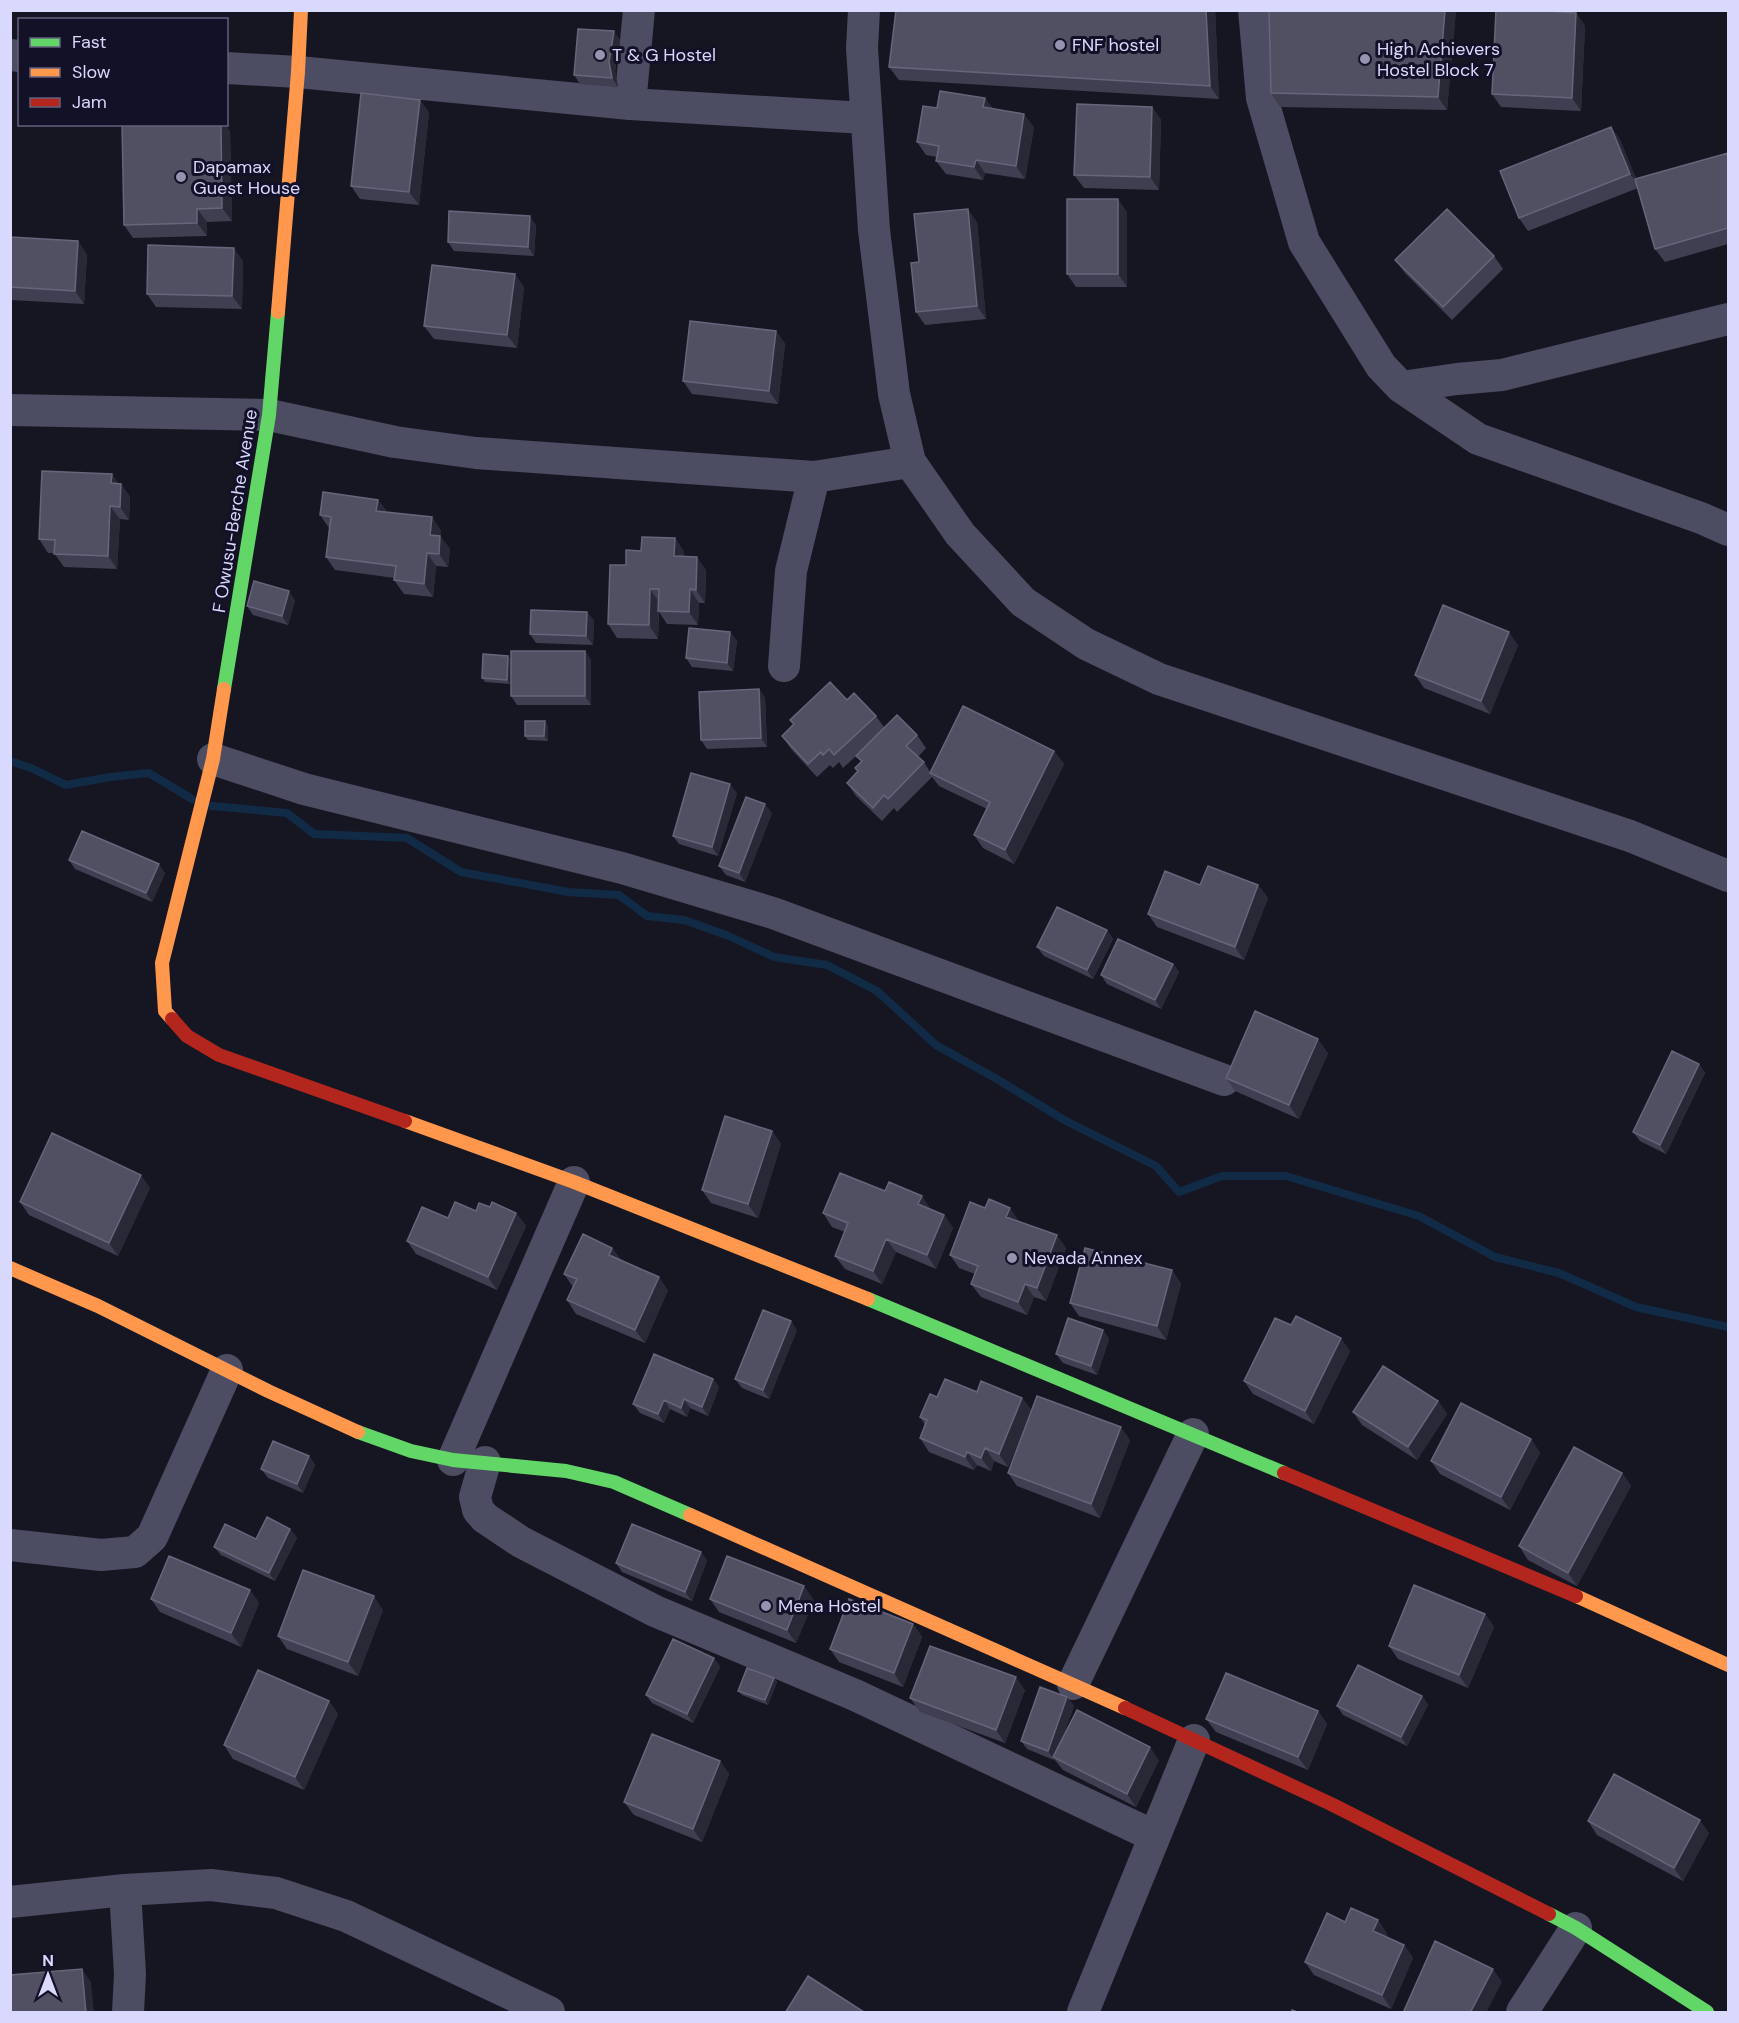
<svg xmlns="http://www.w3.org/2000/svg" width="1739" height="2023" font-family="'DM Sans',sans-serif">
<rect width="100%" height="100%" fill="#161622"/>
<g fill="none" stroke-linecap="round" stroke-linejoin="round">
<!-- stream -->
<path stroke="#112b47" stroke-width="8" d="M10,761l21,7 35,17 44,-8 39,-4 43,26
M212,806l75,7 27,21 93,4 54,34 107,20 51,3 28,21 37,4 45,16 45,21 53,8 50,26 59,54 59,33 71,43 90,45 23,26 43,-16h64l133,40 76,41 64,16 77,34 92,20"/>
<!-- street -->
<path stroke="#4c4c62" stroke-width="32" d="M864,10l-2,38 12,182 20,164 16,68 50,72 63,68 63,42 73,35 471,157 98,40
M1254,10l8,88 42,144 77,124 20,21 77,52 223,79 27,12
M10,55l10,1
M226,68l72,4 332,32 235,14
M630,104l9,-94
M1401,387l56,-8 45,-4 226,-56
M10,410l259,5 126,27 81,11 338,24 96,-15
M784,666l7,-95 23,-94
M213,759l91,30 318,79 151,45 451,167
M453,1460l121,-278
M485,1462l-10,35 3,13 7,8 36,24 134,69 200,84 299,141
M10,1545l91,10 34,-3 17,-15 75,-167
M1073,1684l120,-250
M125,1890l5,84 -2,38
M10,1902l115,-12 86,-5 65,8 70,23 203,96
M1083,2012l111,-272
M1522,2012l54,-84"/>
<!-- fast -->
<path stroke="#63d668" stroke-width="14" d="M224,689l45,-274 9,-103
M868,1299l416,174
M358,1432l53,19 42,9 113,11 48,11 76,33
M1549,1914l27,14 131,84"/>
<!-- slow -->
<path stroke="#ff974d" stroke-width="14" d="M278,312l20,-240 3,-62
M172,1019l-7,-8 -3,-48 51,-204 11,-70
M405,1121l169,61 294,117
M10,1268l88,38 170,85 90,41
M690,1515l435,193
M1576,1596l152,69"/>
<!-- jam -->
<path stroke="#b3261e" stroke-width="14" d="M172,1019l15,17 32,19 186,66
M1284,1473l292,123
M1125,1708l206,96 218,110"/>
</g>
<!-- wall -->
<path fill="#403f51" d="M896,10h319l4,89 -320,-19 -10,-13z
M1269,10h187l-9,100 -167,-3 -9,-14z
M1576,13l9,13 -4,85 -80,-4 -9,-13z
M620,40l-5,31 3,16 -38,-3 -6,-9z
M985,98l8,11 41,18 -9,52 -40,-6 -2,7 -37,-6 -10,-13 1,-4 -11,-2 -9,-13 20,-34z
M420,100l9,13 -10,92 -59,-6 -9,-13z
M1152,107l9,13 -2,70 -75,-2 -10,-13z
M1611,127l9,13 16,39 92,-26v91l-63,18 -10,-13 -17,-61 -110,43 -9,-13z
M230,131l2,90 -25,1v14l-74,2 -9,-13z
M1127,212v75h-51l-9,-13z
M977,222l9,97 -61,6 -9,-13 3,-50z
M536,225l-2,31 -80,-5 -6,-9z
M10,237l77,17 -3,50 -74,-4z
M1494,256l9,13 -51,51 -47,-47 -10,-13z
M243,261l-1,48 -86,-2 -9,-13z
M524,287l-7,61 -83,-9 -10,-13z
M776,331l9,13 -7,60 -86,-10 -9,-13z
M112,474l6,10h3l9,13 -1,23 -9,-1 -3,50 -53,-2 -10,-14h-6l-9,-14z
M378,500l9,12 45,5 9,14 -1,5 10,13 -2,18 -12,-1 -3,31 -29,-3 -10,-14 1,-2 -60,-8 -9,-13 3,-29 -9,-13z
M675,538l9,14v4l22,14 -1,33h-6l-1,22 -31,-1 -8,-12 -1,27 -41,-1 -9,-14 18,-59 15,-14z
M295,600l-7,25 -35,-10 -6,-9z
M594,620l-1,25 -57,-2 -6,-9z
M730,632l7,9 -4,30 -41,-4 -6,-9z
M1518,645l-28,69 -66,-26 -9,-13z
M585,651l6,9v45h-74l-6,-9v-30l-1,18 -25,-2 -3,-4 26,-22 3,4z
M759,689l6,9 2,49 -60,2 -6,-9z
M847,700l29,16 8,11 33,8 9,13 -8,9 6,5 6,10 124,-21 10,13 -50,100 -31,-16 -9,-13 13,-26 -48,-23 -7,-9 -35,35 -3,-4 -12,13 -26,-25 -9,-13 11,-11 -3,-4 6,-6 -5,-6 -13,12 -4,-6 -6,6 -3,-3 -13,12 -26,-28 -9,-13 11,-11 -3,-5z
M548,726v15l-20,-1 -3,-4z
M737,793l-19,63 -39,-12 -6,-8z
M772,813l-27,69 -19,-7 -7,-9z
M69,860l96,13 -13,29 -77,-33z
M1200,885h58l10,13 -24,62 -87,-33 -9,-13z
M1107,930l6,9 -20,40 -49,-23 -7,-9z
M1173,964l6,8 -18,37 -54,-25 -6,-9z
M1328,1053l-29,66 -64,-28 -9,-13z
M1699,1064l6,9 -39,81 -26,-13 -7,-9z
M772,1131l9,13 -23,74 -47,-15 -9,-13z
M150,1188l-32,68 -89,-41 -9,-13z
M490,1207l26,6 10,13 -29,64 -81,-36 -9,-13 41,-23z
M931,1209l13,6 9,13 -17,41 -40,-17 -14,32 -37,-15 -10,-13 10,-24 -13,-5 -9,-14z
M1019,1221l47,27 -20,53 -12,-4 -7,18 -46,-18 -10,-13 4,-10 -16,-6 -9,-13z
M612,1248l9,12 47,30 -23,53 -69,-29 -9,-14 6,-13 -9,-13z
M1172,1270l9,14 -15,56 -87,-24 -9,-13z
M1291,1325l59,26 -36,73 -61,-30 -9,-13z
M797,1330l-28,69 -27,-11 -7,-9z
M1103,1330l6,9 -12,36 -34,-12 -7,-9z
M713,1379l6,8 -11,29 -18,-8 -3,9 -17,-8 -6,14 -24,-10 -7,-9z
M977,1392l45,6 10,13 98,29 -30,78 -83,-32 -9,-13 22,-57 -22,51 -14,-6 -3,10 -14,-6 -3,5 -45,-18 -9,-14 5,-13 -5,-8 17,-20z
M1438,1401l9,13 -30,46 -55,-35 -9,-13z
M1531,1439l9,14 -30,57 -70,-36 -9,-13z
M309,1456l6,9 -12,28 -35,-15 -7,-9z
M1622,1473l9,13 -54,100 -49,-26 -9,-14z
M290,1529l7,9 -22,43 -54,-26 -7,-8 42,-8z
M707,1560l-15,41 -70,-29 -6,-9z
M250,1590l9,13 -18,44 -81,-35 -9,-13z
M710,1599l104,1 -18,43 -77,-31z
M383,1610l-25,66 -71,-27 -9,-13z
M1485,1614l9,13 -26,61 -70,-29 -9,-13z
M913,1624l9,13 -19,50 -64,-25 -9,-13z
M714,1658l6,9 -27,56 -41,-20 -6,-8z
M774,1678l3,4 -9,23 -26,-10 -4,-4z
M1025,1690l-20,53 -85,-31 -10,-14z
M1422,1696l6,9 -21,41 -64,-31 -6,-9z
M1067,1697l7,9 -15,41 100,13 -23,47 -73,-37 -9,-11v1l-27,-11 -6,-8z
M329,1701l9,13 -34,76 -71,-31 -9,-14z
M1318,1711l9,13 -19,46 -92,-38 -10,-13z
M720,1761l9,13 -27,68 -68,-27 -10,-13z
M1588,1821l121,12 -26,48 -86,-46z
M1378,1920l9,14 -1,3 18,8 9,13 -22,51 -77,-34 -9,-13 40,-40z"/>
<!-- shaded-wall -->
<path fill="#292836" d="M1206,10h9l4,89 -9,-13z
M1445,10h11l-9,100 -9,-13z
M1576,13l9,13 -4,85 -9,-13z
M614,31l6,9 -5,31 3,16 -6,-9 -3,-16z
M985,98l9,13 -11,-4z
M420,100l9,13 -10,92 -10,-13z
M1152,107l9,13 -2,70 -9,-13z
M1024,114l10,13 -9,52 -9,-13z
M221,124h4l5,7 2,90 -10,-13z
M1611,127l9,13 20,47 -10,-13z
M976,160l9,13 -2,7 -9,-13z
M1118,199l9,13v75l-9,-13z
M197,209l10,13v14l-10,-13z
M968,209l9,13 9,97 -9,-13z
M530,216l6,9 -2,31 -6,-9z
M78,241l9,13 -3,50 -9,-13z
M234,248l9,13 -1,48 -10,-13z
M515,274l9,13 -7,61 -10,-13z
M776,331l9,13 -7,60 -9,-13z
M112,474l9,13v-3l9,13 -1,23 -9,-13 -9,-24z
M378,500l9,13 -11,-2z
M110,506l10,13 -3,50 -9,-13z
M432,517l9,14 -2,17 -9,-13z
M440,536l10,13 -2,18 -9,-13z
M675,538l9,14 -1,17 -9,-13z
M427,553l9,13 -3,31 -9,-13z
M697,557l9,13 -1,33 -9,-13z
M650,589l9,13 -1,37 -9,-14z
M690,589l9,14 -1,22 -9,-13z
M289,591l6,9 -7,25 -6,-9z
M587,612l7,8 -1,25 -7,-9z
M730,632l7,9 -4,30 -6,-8z
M1509,632l9,13 -28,69 -9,-13z
M585,651l6,9v45l-6,-9z
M508,656l3,4 -1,24 -3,-4z
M759,689l6,9 2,49 -6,-9z
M545,721l3,5v15l-4,-5z
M1054,751l10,13 -50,100 -9,-14z
M730,784l7,9 -19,63 -6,-9z
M765,804l7,9 -27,69 -6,-9z
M159,864l6,9 -13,29 -6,-9z
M1258,885l10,13 -24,62 -9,-13z
M1107,930l6,9 -20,40 -6,-9z
M1173,964l6,8 -18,37 -6,-9z
M1318,1039l10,14 -29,66 -10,-14z
M1699,1064l6,9 -39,81 -6,-9z
M772,1131l9,13 -23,74 -10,-14z
M141,1175l9,13 -32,68 -9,-13z
M922,1196l9,13 -4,9 -9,-14z
M1010,1208l9,13 -4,9 -9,-13z
M516,1213l10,13 -29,64 -9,-13z
M944,1215l9,13 -17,41 -9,-14z
M1057,1235l9,13 -20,53 -9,-13z
M886,1239l10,13 -14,32 -9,-13z
M612,1248l9,13 -12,-6z
M1172,1270l9,14 -15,56 -9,-14z
M659,1277l9,13 -23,53 -10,-13z
M1025,1284l9,13 -7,18 -9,-13z
M791,1321l6,9 -28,69 -6,-9z
M1103,1330l6,9 -12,36 -6,-9z
M1341,1338l9,13 -36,73 -9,-13z
M713,1379l6,8 -11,29 -6,-9z
M1022,1398l10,13 -24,56 -9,-13z
M684,1399l6,9 -3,9 -6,-9z
M664,1400l6,9 -6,14 -6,-9z
M1438,1401l9,13 -30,46 -9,-13z
M1121,1427l9,13 -30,78 -9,-14z
M1531,1439l9,14 -30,57 -9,-13z
M985,1448l9,13 -3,10 -10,-13z
M967,1452l10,13 -3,5 -9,-13z
M309,1456l6,9 -12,28 -6,-9z
M1622,1473l9,13 -54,100 -9,-13z
M290,1529l7,9 -22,43 -6,-8z
M701,1552l6,8 -15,41 -7,-9z
M804,1586l10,14 -18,43 -9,-13z
M250,1590l9,13 -18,44 -10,-14z
M374,1596l9,14 -25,66 -10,-14z
M1485,1614l9,13 -26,61 -9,-13z
M913,1624l9,13 -19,50 -9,-14z
M714,1658l6,9 -27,56 -6,-9z
M1016,1677l9,13 -20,53 -9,-13z
M774,1678l3,4 -9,23 -3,-5z
M1422,1696l6,9 -21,41 -6,-9z
M1067,1697l7,9 -20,54 -6,-9z
M329,1701l9,13 -34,76 -9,-13z
M1318,1711l9,13 -19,46 -10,-13z
M1150,1747l9,13 -23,47 -9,-13z
M720,1761l9,13 -27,68 -9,-13z
M1700,1820l9,13 -26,48 -9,-13z
M1378,1920l9,14 -5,10 -9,-13z
M1404,1945l9,13 -22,51 -9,-14z
M82,1969l9,13 3,31h-8z
M1493,1969l9,13 -16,31h-16z"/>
<!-- building -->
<path fill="#515063" stroke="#66657c" stroke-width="1.5" d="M896,10h310l4,76 -321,-19z
M1269,10h176l-7,87 -167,-4z
M1496,10h36l44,3 -4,85 -80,-4z
M578,29l36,2 -5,31 3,16 -38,-3z
M940,91l45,7 -2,9 41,7 -8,52 -40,-6 -2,7 -38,-6 3,-15 -22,-4 6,-36 14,2z
M361,93l59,7 -11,92 -58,-6z
M1077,104l75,3 -2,70 -76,-2z
M122,124h99l1,84 -25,1v14l-73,2z
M1611,127l19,47 -111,44 -19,-47z
M1728,153v75l-73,21 -20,-70z
M1067,199h51v75h-51z
M968,209l9,97 -61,6 -5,-49 8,-1 -5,-48z
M1447,209l47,47 -51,51 -48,-47z
M449,211l81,5 -2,31 -80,-5z
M10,237l68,4 -3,50 -65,-4z
M148,245l86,3 -2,48 -85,-2z
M432,265l83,9 -8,61 -83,-9z
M690,321l86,10 -7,60 -86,-10z
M42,471l70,3 -1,9 10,1 -1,23 -10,-1 -2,50 -54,-2 1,-14 -16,-1z
M323,492l55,8 -2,11 56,6 -2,18 10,1 -1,18 -12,-1 -3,31 -30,-4 2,-14 -70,-9 5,-40 -11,-2z
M642,537l33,1 -1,18 23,1 -1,33 -6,-1 -1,23 -31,-1 1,-22h-9l-1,36 -41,-1 2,-59h16v-15l15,1z
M254,581l35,10 -7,25 -35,-10z
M1443,605l66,27 -28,69 -66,-26z
M531,610l56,2 -1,24 -56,-2z
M689,628l41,4 -3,31 -41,-5z
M511,651h74v45h-74z
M483,654l25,2 -1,24 -25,-2z
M830,682l17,18 7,-7 22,23 -42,39 -5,-6 -6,6 -2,-3 -13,12 -26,-28 12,-12 -4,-4z
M759,689l2,49 -60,2 -2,-48z
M963,706l91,45 -49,99 -31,-15 16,-33 -60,-29z
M897,715l20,20 -11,11 18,16 -36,37 -4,-4 -11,13 -26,-25 11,-12 -3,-3 7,-7 -6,-5z
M525,721h20l-1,15h-19z
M691,773l39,11 -18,63 -39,-11z
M746,797l19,7 -26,69 -20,-7z
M82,831l77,33 -13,29 -77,-33z
M1208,866l50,19 -23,62 -87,-33 17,-43 35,14z
M1057,907l50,23 -20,40 -50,-23z
M1118,939l55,25 -18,36 -54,-25z
M1255,1011l63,28 -29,66 -63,-27z
M1672,1051l27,13 -39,81 -27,-13z
M725,1116l47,15 -24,73 -46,-14z
M52,1133l89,42 -32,68 -89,-41z
M840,1173l45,18 4,-9 33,14 -4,8 26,11 -17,40 -41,-16 -13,32 -38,-15 13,-33 -25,-10z
M989,1199l21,9 -4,9 51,18 -20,53 -12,-4 -7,18 -47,-18 7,-18 -28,-11 20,-53 15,6z
M455,1202l21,9 3,-8 11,4 2,-5 24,11 -28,64 -81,-36 15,-34 26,11z
M583,1234l29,14 -3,7 50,22 -24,53 -68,-30 10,-21 -13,-5z
M1085,1248l87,22 -15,56 -87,-23z
M763,1310l28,11 -28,69 -28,-11z
M1296,1316l45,22 -36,73 -61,-30 31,-63 16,7z
M1068,1318l35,12 -12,36 -35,-12z
M654,1354l59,25 -11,28 -18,-8 -3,9 -17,-8 -6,14 -25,-10z
M1383,1366l55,35 -30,46 -55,-35z
M945,1379l32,13 4,-11 41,17 -23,56 -14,-6 -4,10 -14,-6 -2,5 -45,-19 7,-18 -7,-3 10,-23 7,3z
M1037,1396l84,31 -30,77 -83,-31z
M1461,1403l70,36 -30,58 -70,-36z
M273,1441l36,15 -12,28 -36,-15z
M1574,1447l48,26 -54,100 -49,-27z
M267,1517l23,12 -21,44 -55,-26 11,-23 31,15z
M632,1524l69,28 -16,40 -69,-29z
M169,1556l81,34 -19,43 -80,-34z
M727,1556l77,30 -17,44 -77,-31z
M303,1570l71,26 -26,66 -70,-26z
M1414,1585l71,29 -26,61 -70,-29z
M849,1599l64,25 -19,49 -64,-24z
M673,1639l41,19 -27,56 -41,-19z
M930,1646l86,31 -20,53 -86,-32z
M1358,1665l64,31 -21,41 -64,-31z
M747,1668l27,10 -9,22 -27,-9z
M258,1670l71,31 -34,76 -71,-32z
M1226,1673l92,38 -20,46 -92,-38z
M1040,1687l27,10 -19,54 -27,-10z
M1077,1710l73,37 -23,47 -74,-37z
M652,1734l68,27 -27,68 -69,-27z
M1614,1774l86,46 -26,48 -86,-47z
M1351,1908l27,12 -5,11 31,14 -22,50 -77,-33 22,-49 18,9z
M1435,1941l58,28 -23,44h-67z
M82,1969l4,44h-76v-38z
M808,1976l56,36 -79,1z
M1292,2010l8,3h-9z"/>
<!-- markers -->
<g fill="#9594b0" stroke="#121127" stroke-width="2">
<circle cx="1060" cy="45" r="6"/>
<circle cx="600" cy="55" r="6"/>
<circle cx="1365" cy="59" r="6"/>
<circle cx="181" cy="177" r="6"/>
<circle cx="1012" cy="1258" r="6"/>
<circle cx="766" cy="1606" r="6"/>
</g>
<g text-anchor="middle" stroke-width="6" stroke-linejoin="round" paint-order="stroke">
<!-- poi labels -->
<g font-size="18" fill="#d9d8fd" stroke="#121127" text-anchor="start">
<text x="1072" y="51">FNF hostel</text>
<text x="1377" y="55">High Achievers<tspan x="1377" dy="21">Hostel Block 7</tspan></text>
<text x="612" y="61">T &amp; G Hostel</text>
<text x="193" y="173">Dapamax<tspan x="193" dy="21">Guest House</tspan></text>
<text x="1024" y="1264">Nevada Annex</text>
<text x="778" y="1612">Mena Hostel</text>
</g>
<!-- street labels -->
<g font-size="18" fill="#d9d8fd" stroke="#121127">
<text transform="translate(235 511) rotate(-81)" y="6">F Owusu-Berche Avenue</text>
</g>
</g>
<!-- border -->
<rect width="1739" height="2023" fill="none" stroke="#d9d8fd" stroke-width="24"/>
<!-- legend -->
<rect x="18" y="18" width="210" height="108" fill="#121127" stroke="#62617d" stroke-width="1.5"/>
<rect x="30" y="38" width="30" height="9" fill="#63d668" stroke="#62617d" stroke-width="1.5"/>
<text x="72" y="48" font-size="18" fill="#d9d8fd">Fast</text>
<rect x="30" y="68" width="30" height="9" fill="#ff974d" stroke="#62617d" stroke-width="1.5"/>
<text x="72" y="78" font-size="18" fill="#d9d8fd">Slow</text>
<rect x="30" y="98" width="30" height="9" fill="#b3261e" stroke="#62617d" stroke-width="1.5"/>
<text x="72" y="108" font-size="18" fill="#d9d8fd">Jam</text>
<!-- north arrow -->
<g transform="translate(48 1975)" stroke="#121127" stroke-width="4.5" paint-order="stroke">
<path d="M0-4.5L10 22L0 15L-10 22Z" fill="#d9d8fd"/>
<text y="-9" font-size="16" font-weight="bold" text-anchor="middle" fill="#d9d8fd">N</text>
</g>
</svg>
